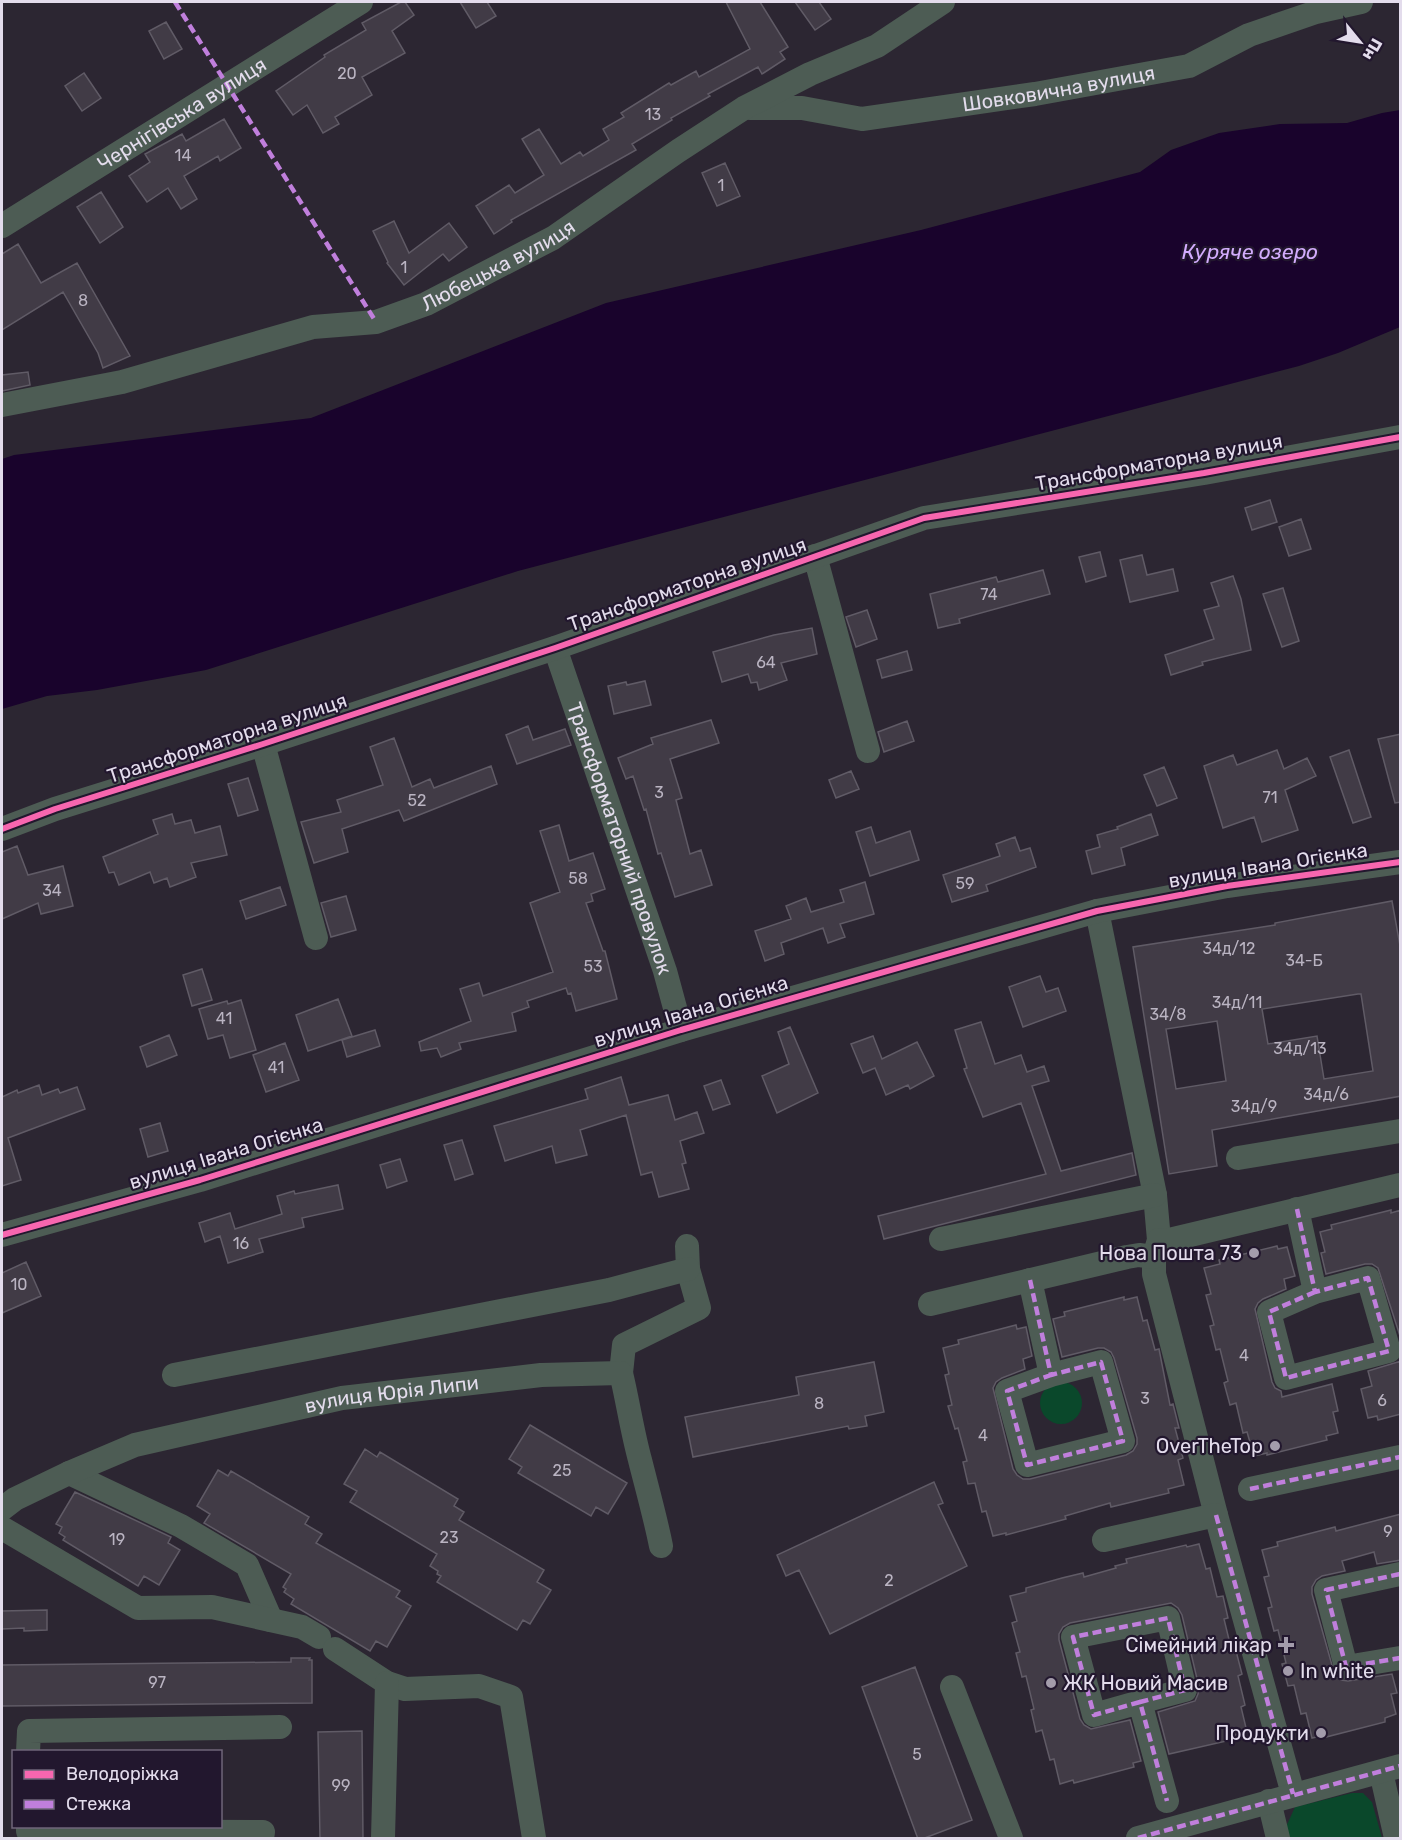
<svg xmlns="http://www.w3.org/2000/svg" width="1402" height="1840" font-family="Rubik,sans-serif">
<rect width="100%" height="100%" fill="#2c2632"/>
<!-- green -->
<path fill="#0a482b" d="M1040 1403a21 21 0 1 1 42 0a21 21 0 1 1-42 0Z
M1352,1793h11l9,9 10,36h-95l-2,-9 10,-22z"/>
<!-- water -->
<path fill="#19032c" d="M1400,110v217l-62,26 -39,13 -781,205 -312,99 -109,20 -50,6 -45,13v-250l12,-4 297,-37 295,-115 315,-73 219,-58 31,-22 48,-17 61,-9 67,-1 35,-10z"/>
<!-- building -->
<path fill="#413b46" stroke="#605b66" stroke-width="1.5" fill-rule="evenodd" d="M401,2h4l9,13 -22,16 13,22 -43,24 10,18 -37,22 4,7 -16,9 -16,-28 -14,10 -17,-24 49,-34 -1,-2 42,-25 -4,-7z
M460,2h27l9,14 -20,12z
M726,2h34l28,45 -8,5 5,7 -23,15 -4,-7 -50,27 2,2 -39,22 1,2 -40,24 4,6 -125,70 1,2 -18,12 -18,-28 33,-21 6,8 29,-18 -22,-36 17,-10 22,35 19,-12 3,4 26,-16 -6,-11 21,-12 -3,-4 48,-30 2,2 25,-14 3,6 51,-28z
M795,2h24l12,17 -16,11z
M166,22l16,27 -18,10 -15,-28z
M84,73l17,25 -19,13 -17,-25z
M224,119l17,29 -21,13 -2,-5 -34,20 13,23 -16,10 -13,-21 -21,14 -18,-26 21,-14 -5,-8 37,-20 4,7z
M725,163l15,33 -23,10 -15,-33z
M101,192l22,35 -23,16 -23,-36z
M394,221l15,32 40,-30 18,24 -18,14 -6,-7 -39,31 -17,-22 1,-1 -15,-31z
M18,244l23,39 36,-20 53,93 -27,12 -5,-15 -35,-61 -61,38v-76z
M28,372l2,13 -28,6v-16z
M1270,500l7,22 -25,8 -7,-22z
M1301,519l10,30 -22,7 -10,-29z
M1100,552l6,24 -20,6 -7,-25z
M1142,555l5,20 26,-6 5,22 -48,11 -10,-42z
M1043,570l7,24 -91,25 1,4 -22,5 -8,-34 66,-17 2,5z
M1233,576l8,23 10,51 -49,12 1,3 -32,10 -6,-20 49,-16 -10,-29 15,-4 -8,-23z
M1283,588l16,53 -17,6 -19,-53z
M867,610l10,29 -21,8 -10,-30z
M812,628l5,26 -36,9 6,17 -28,10 -2,-8 -6,1 -3,-9 -26,8 -9,-30 61,-17z
M907,651l5,19 -30,8 -5,-18z
M645,681l6,24 -37,9 -6,-28 18,-4 1,3z
M711,720l8,23 -49,16 12,39 -6,2 14,54 11,-4 11,35 -37,12 -14,-44 -3,1 -12,-45 -2,1 -11,-34 -7,3 -8,-21 35,-14 -2,-6z
M907,721l7,20 -30,11 -6,-20z
M528,726l5,14 32,-11 6,16 -54,19 -11,-29z
M1401,734v68l-6,1 -17,-64z
M394,738l18,49 18,-8 4,9 57,-22 6,18 -93,37 -5,-11 -57,19 6,23 -34,11 -13,-41 40,-10 -4,-12 46,-15 -13,-38z
M1277,750l7,19 23,-11 9,18 -31,14 13,40 -36,12 -8,-25 -31,11 -19,-62 29,-11 4,10z
M1349,750l22,67 -18,6 -23,-66z
M1164,767l13,31 -20,8 -13,-31z
M851,771l8,18 -23,9 -7,-18z
M248,778l10,32 -20,6 -10,-32z
M172,814l3,10 16,-4 4,13 25,-7 7,29 -36,8 5,14 -26,10 -3,-9 -13,5 -4,-11 -31,13 -5,-13 -5,1 -6,-16 55,-23 -5,-14z
M1151,814l7,21 -37,13 4,17 -33,9 -6,-23 14,-4 -3,-12 21,-6 -1,-2z
M559,825l10,36 24,-8 12,36 -14,5 2,7 -7,2 17,48h2l12,48 -41,12 -5,-18 -3,1 -2,-6 -39,13 2,6 -17,6 4,18 -57,12 2,6 -20,8 -4,-9 -16,3 -2,-9 52,-21 -11,-32 19,-6 4,13 70,-24 -23,-69 30,-11 -20,-61z
M871,827l5,16 34,-12 9,29 -49,16 -14,-44z
M1015,837l5,14 10,-3 6,19 -50,18 2,6 -36,11 -9,-27 57,-19 -4,-12z
M17,846l11,29 35,-9 10,40 -32,8 -3,-11 -36,16v-67z
M865,882l9,32 -34,10 5,13 -17,6 -5,-15 -42,15 3,11 -19,7 -10,-30 36,-12 -5,-13 20,-8 5,14 33,-10 -4,-12z
M280,887l6,18 -40,14 -6,-18z
M346,896l10,34 -25,7 -10,-34z
M1392,901l9,50v145l-189,34 5,36 -48,8 -36,-227 142,-22v-2zM1358,994h3l12,77 -49,8 -7,-43 -49,8 -6,-35zM1217,1021l9,60 -50,8 -10,-60z
M202,969l10,31 -20,6 -9,-31z
M1040,976l6,16 12,-4 8,23 -43,16 -14,-40z
M338,999l14,37 -44,15 -12,-36z
M241,1000l15,50 -26,8 -7,-23 -15,4 -9,-30 28,-8 1,3z
M981,1022l14,42 26,-9 6,17 17,-6 5,15 -17,5 29,85 71,-18 4,22 -252,64 -6,-23 168,-42 -25,-71 -38,14 -19,-48 3,-1 -12,-38z
M790,1027l28,66 -41,20 -15,-37 27,-12 -11,-32z
M375,1030l5,16 -33,11 -5,-17z
M169,1035l8,20 -30,12 -7,-20z
M873,1036l9,23 35,-17 17,34 -24,13 -2,-4 -22,10 -11,-27 -12,5 -12,-29z
M285,1043l14,37 -33,12 -13,-37z
M621,1077l8,28 39,-10 7,25 22,-8 7,21 -24,8 6,22 -4,1 7,25 -30,8 -7,-25 -11,3 -15,-60 -46,15 7,25 -31,8 -4,-17 -47,15 -11,-35 94,-27 -3,-10z
M721,1080l9,24 -17,6 -9,-24z
M39,1085l3,10 16,-6 2,4 17,-6 8,22 -77,29 13,42 -19,6v-89l15,-7 1,3z
M160,1123l8,28 -20,6 -8,-28z
M462,1140l11,34 -18,6 -11,-35z
M400,1159l7,22 -20,7 -7,-23z
M338,1185l5,24 -41,9 2,9 -45,12 4,13 -35,11 -8,-27 -15,6 -6,-19 31,-10 5,16 47,-15 -5,-18 17,-5 1,3z
M1391,1210v3l10,-3v129l-23,-71 -6,-4h-7l-39,10 -5,-21 4,-1 -5,-20 12,-3 -1,-4z
M1277,1246l1,3 9,-2 8,29 -11,3 2,10 -23,10 -5,4 -3,6 17,73 3,6 6,3 1,6 50,-13 6,27 -5,1 5,21 -12,3 1,4 -60,15v-2l-13,3 -7,-24 -4,1 -7,-30 -6,2 -6,-22 4,-2 -8,-32 -4,1 -6,-24 4,-1 -8,-30 5,-1 -7,-26 16,-4 -1,-4z
M26,1262l15,34 -39,17v-40z
M1124,1297v3l13,-3 6,24 4,-1 8,30 4,-1 11,56 3,-1 6,24h-4l8,30 -5,2 6,25 -16,4 1,4 -58,14 -1,-4 -45,13 1,3 -60,16v-2l-13,3 -7,-25 -4,1 -7,-29 -7,1 -5,-22 4,-1 -9,-33 -3,1 -7,-23 4,-1 -7,-30 4,-1 -6,-26 16,-4 -1,-4 58,-15 1,4 9,-2 6,29 -9,3 2,10 -23,9 -6,4 -3,6 20,81 4,6 6,4h7l96,-24 7,-4 4,-7v-6l-23,-80 -3,-6 -7,-4h-6l-36,9 -9,-38 12,-3 -1,-4z
M1401,1361v53l-23,6 -1,-4 -9,2 -7,-29 11,-3 -4,-15z
M874,1362l10,50 -19,4 2,10 -18,3 -1,-3 -155,31 -8,-40 114,-22 -3,-18z
M530,1425l97,58 -19,31 -12,-7 -5,9 -73,-43 4,-6 -13,-8z
M365,1449l12,8 3,-5 78,47 -4,7 10,6 -5,8 85,50 -7,12 14,8 -21,34 -7,-4 -6,10 -80,-48 4,-6 -4,-2 1,-3 -8,-5 7,-12 -87,-52 7,-11 -13,-7z
M218,1470l10,6 3,-5 78,46 -4,7 17,10 -6,9 84,48 -4,6 15,9 -24,41 -11,-6 -6,10 -79,-47 3,-5 -10,-7 2,-3 -3,-2 8,-13 -87,-51 6,-9 -13,-8z
M934,1482l9,21 -5,2 29,61 -137,68 -31,-64 -13,6 -9,-21z
M75,1492l96,45 -3,6 12,7 -21,35 -15,-9 -6,10 -75,-46 2,-3 -6,-4 3,-6 -6,-3z
M1401,1514v46l-24,4 -3,-12 -32,9 3,10 -23,5 -6,4 -4,7v7l23,82 6,4 7,1 44,-7 5,19 -6,1 5,20 -11,4v4l-59,15 -1,-2 -13,3 -6,-25 -5,1 -7,-29 -6,1 -6,-22 4,-1 -8,-33 -4,1 -6,-23 4,-1 -8,-30 5,-1 -7,-26 16,-4 -1,-4 58,-15 1,4z
M1199,1544l7,25 4,-1 7,29 6,-1 5,22 -4,1 8,33 4,-1 6,23 -4,2 7,29 -4,2 6,25 -16,4v4l-62,14 -11,-42 37,-11 3,-7 1,-7 -17,-72 -4,-7 -7,-5 -101,20 -7,4 -4,7v6l21,79 4,6 7,4 39,-9 11,41 -8,2 1,4 -60,16 -1,-3 -13,4 -6,-25 -4,1 -8,-30 -6,2 -5,-22 3,-1 -8,-33 -4,1 -6,-24 4,-1 -8,-29 5,-2 -7,-25 16,-4v-4l36,-10 21,-5 1,4 32,-9 -1,-2 12,-3 -1,-4 60,-14 1,2z
M47,1610v20l-23,1v-3l-22,1v-18z
M291,1658h19l-1,2h3v43l-310,3v-41l289,-3z
M915,1667l57,153 -50,19h-4l-56,-152z
M362,1731l1,108h-43l-2,-107z"/>
<g fill="none" stroke-linecap="round" stroke-linejoin="round">
<!-- minor -->
<g stroke="#4d5c54" stroke-width="24">
<path id="s1" d="M750,108h52l60,11 173,-25 154,-28 60,-31 67,-23 45,-10"/>
<path id="s2" d="M2,226l359,-224"/>
<path id="s3" d="M2,405l120,-23 191,-55 63,-5 50,-18 127,-66 125,-87 66,-43 66,-34 67,-28 66,-44"/>
<path d="M815,556l53,195"/>
<path id="s4" d="M555,648l110,323 16,59"/>
<path d="M263,744l53,194"/>
<path d="M2,829l53,-20 208,-65 292,-96 369,-130 280,-45 196,-36"/>
<path d="M1097,911l58,284 4,45 -5,17v17l62,241 77,279"/>
<path d="M1238,1158l162,-27"/>
<path d="M1297,1209l18,83 53,-14 21,73 -103,27 -17,-66 46,-20"/>
<path d="M2,1235l198,-55 481,-150 416,-119 130,-25 173,-24"/>
<path d="M941,1239l214,-44"/>
<path d="M1159,1240l6,1 235,-56"/>
<path d="M1030,1280l21,95 50,-13 22,79 -96,24 -20,-74 44,-16"/>
<path d="M930,1304l197,-47 12,-2 15,2"/>
<path d="M621,1373l3,-28 75,-37 -11,-39 -1,-23"/>
<path d="M174,1375l435,-85 79,-21"/>
<path d="M69,1473l112,53 66,39 24,55"/>
<path d="M1250,1489l150,-32"/>
<path id="s5" d="M2,1509l13,-10 54,-26 66,-28 207,-47 199,-23 80,-2c7,29 11,58 19,87 7,28 15,56 21,86"/>
<path d="M2,1528l136,80 74,-1 90,20 17,10"/>
<path d="M1104,1540l112,-25"/>
<path d="M1400,1574l-74,16 20,77 54,-9"/>
<path d="M335,1649l52,34 18,6 74,-3 32,11 23,141"/>
<path d="M952,1687l59,151"/>
<path d="M1140,1702l-46,13 -21,-78 95,-19 17,72 -45,12 27,99"/>
<path d="M28,1752l1,-21 251,-4"/>
<path d="M1381,1772l15,66"/>
<path d="M1269,1801l9,37"/>
<path d="M28,1826v5l235,1 -1,6"/>
<path d="M383,1838l4,-155"/>
<path d="M1138,1838l262,-72"/>
</g>
<!-- quiet -->
<path stroke="#c07fdc" stroke-width="4.5" stroke-dasharray="9 4.5" stroke-linecap="butt" d="M175,2l201,320
M1297,1209l18,83 53,-14 21,73 -103,27 -17,-66 46,-20
M1030,1280l21,95 50,-13 22,79 -96,24 -20,-74 44,-16
M1250,1489l150,-32
M1216,1515l77,279
M1400,1574l-74,16 20,77 54,-9
M1140,1702l-46,13 -21,-78 95,-19 17,72 -45,12 27,99
M1138,1838l262,-72"/>
<defs>
<path id="cycleway" d="M2,829l53,-20 208,-65 292,-96 369,-130 280,-45 196,-36
M2,1235l198,-55 481,-150 416,-119 130,-25 173,-24"/>
</defs>
<!-- cycleway casing -->
<use href="#cycleway" stroke="#22172e" stroke-width="10"/>
<!-- cycleway -->
<use href="#cycleway" stroke="#f766af" stroke-width="6"/>
</g>
<!-- markers -->
<g fill="#a39cab" stroke="#22172e" stroke-width="2">
<circle cx="1254" cy="1253" r="6"/>
<circle cx="1275" cy="1446" r="6"/>
<path d="M1283 1636h6v6h6v6h-6v6h-6v-6h-6v-6h6z"/>
<circle cx="1288" cy="1671" r="6"/>
<circle cx="1051" cy="1683" r="6"/>
<circle cx="1321" cy="1733" r="6"/>
</g>
<g text-anchor="middle" stroke-width="4.5" stroke-linejoin="round" paint-order="stroke">
<!-- number labels -->
<g font-size="16" fill="#bab4c2">
<text x="347" y="79">20</text>
<text x="653" y="120">13</text>
<text x="183" y="161">14</text>
<text x="721" y="191">1</text>
<text x="404" y="273">1</text>
<text x="83" y="306">8</text>
<text x="989" y="600">74</text>
<text x="766" y="668">64</text>
<text x="659" y="798">3</text>
<text x="1270" y="803">71</text>
<text x="417" y="806">52</text>
<text x="578" y="884">58</text>
<text x="965" y="889">59</text>
<text x="52" y="896">34</text>
<text x="1229" y="954">34д/12</text>
<text x="1304" y="966">34-Б</text>
<text x="593" y="972">53</text>
<text x="1237" y="1008">34д/11</text>
<text x="1168" y="1020">34/8</text>
<text x="224" y="1024">41</text>
<text x="1300" y="1054">34д/13</text>
<text x="276" y="1073">41</text>
<text x="1326" y="1100">34д/6</text>
<text x="1254" y="1112">34д/9</text>
<text x="241" y="1249">16</text>
<text x="19" y="1290">10</text>
<text x="1244" y="1361">4</text>
<text x="1145" y="1404">3</text>
<text x="1382" y="1406">6</text>
<text x="819" y="1409">8</text>
<text x="983" y="1441">4</text>
<text x="562" y="1476">25</text>
<text x="1388" y="1537">9</text>
<text x="449" y="1543">23</text>
<text x="117" y="1545">19</text>
<text x="889" y="1586">2</text>
<text x="157" y="1688">97</text>
<text x="917" y="1760">5</text>
<text x="341" y="1791">99</text>
</g>
<!-- street labels -->
<g font-size="20" fill="#e3dcec" stroke="#22172e">
<text dy="7" stroke="none"><textPath href="#s1" startOffset="312">Шовковична вулиця</textPath></text>
<text dy="7" stroke="none"><textPath href="#s2" startOffset="212">Чернігівська вулиця</textPath></text>
<text dy="7" stroke="none"><textPath href="#s3" startOffset="519">Любецька вулиця</textPath></text>
<text transform="translate(1159 462) rotate(-10)" y="7">Трансформаторна вулиця</text>
<text transform="translate(687 584) rotate(-19)" y="7">Трансформаторна вулиця</text>
<text transform="translate(227 738) rotate(-18)" y="7">Трансформаторна вулиця</text>
<text dy="7" stroke="none"><textPath href="#s4" startOffset="201">Трансформаторний провулок</textPath></text>
<text transform="translate(1268 865) rotate(-9)" y="7">вулиця Івана Огієнка</text>
<text transform="translate(691 1011) rotate(-17)" y="7">вулиця Івана Огієнка</text>
<text transform="translate(226 1153) rotate(-17)" y="7">вулиця Івана Огієнка</text>
<text dy="7" stroke="none"><textPath href="#s5" startOffset="410">вулиця Юрія Липи</textPath></text>
</g>
<!-- poi labels -->
<g font-size="20" fill="#e3dcec" stroke="#22172e" text-anchor="end">
<text x="1242" y="1260">Нова Пошта 73</text>
<text x="1263" y="1453">OverTheTop</text>
<text x="1272" y="1652">Сімейний лікар</text>
<text x="1300" y="1678" text-anchor="start">In white</text>
<text x="1063" y="1690" text-anchor="start">ЖК Новий Масив</text>
<text x="1309" y="1740">Продукти</text>
</g>
<!-- water labels -->
<g font-size="21" font-style="italic" fill="#d2acfc" stroke="#22172e">
<text x="1250" y="259">Куряче озеро</text>
</g>
</g>
<!-- border -->
<rect width="1402" height="1840" fill="none" stroke="#e3dcec" stroke-width="6"/>
<!-- legend -->
<rect x="12" y="1750" width="210" height="78" fill="#22172e" stroke="#6f667a" stroke-width="1.5"/>
<rect x="24" y="1770" width="30" height="9" fill="#f766af" stroke="#6f667a" stroke-width="1.5"/>
<text x="66" y="1780" font-size="18" fill="#e3dcec">Велодоріжка</text>
<rect x="24" y="1800" width="30" height="9" fill="#c07fdc" stroke="#6f667a" stroke-width="1.5"/>
<text x="66" y="1810" font-size="18" fill="#e3dcec">Стежка</text>
<!-- north arrow -->
<g transform="translate(1360 42) rotate(120)" stroke="#22172e" stroke-width="4.5" paint-order="stroke">
<path d="M0-4.5L10 22L0 15L-10 22Z" fill="#e3dcec"/>
<text y="-9" font-size="16" font-weight="bold" text-anchor="middle" fill="#e3dcec">Пн</text>
</g>
</svg>
